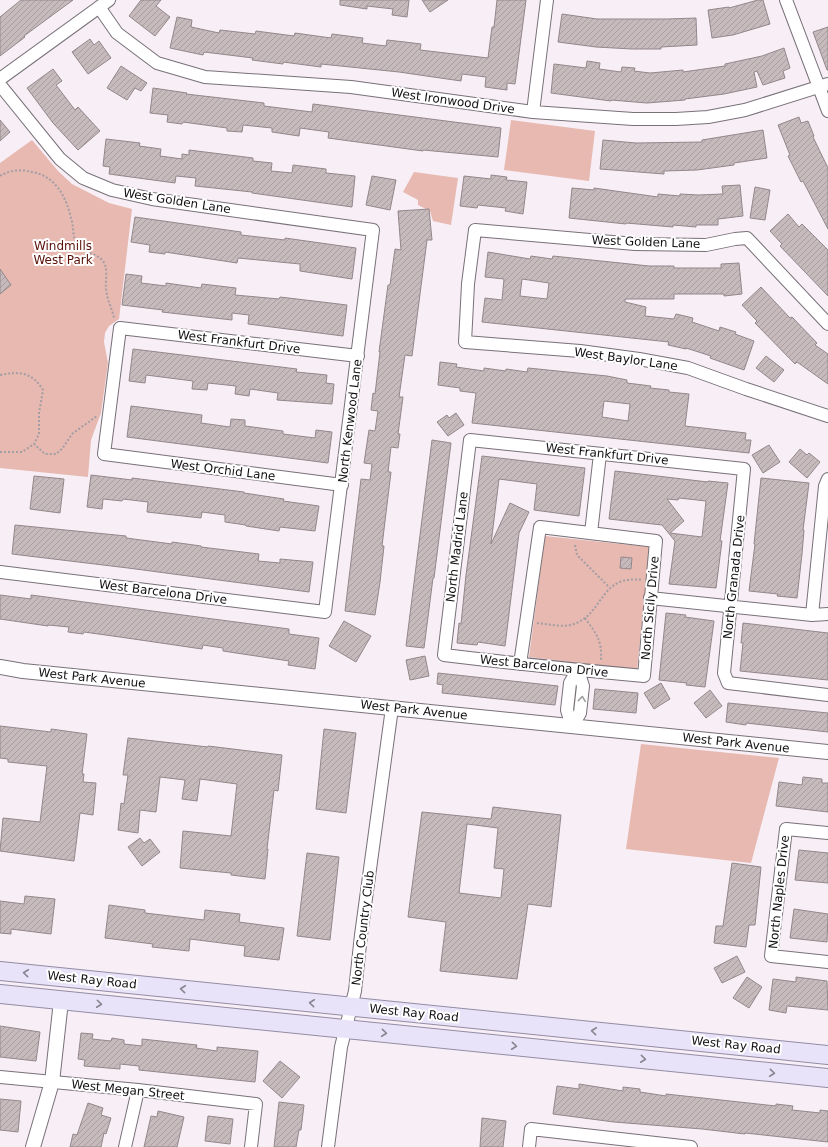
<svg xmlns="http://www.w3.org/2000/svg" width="828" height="1147" font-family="'DejaVu Sans',sans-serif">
<defs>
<pattern id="building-hatch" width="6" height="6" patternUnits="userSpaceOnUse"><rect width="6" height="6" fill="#c6babd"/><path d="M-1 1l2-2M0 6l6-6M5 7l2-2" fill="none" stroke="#a99fa1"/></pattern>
</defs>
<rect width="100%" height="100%" fill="#f7eef6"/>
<!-- green -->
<path fill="#e7b9b1" d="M511,120l84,11 -6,50 -85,-11z
M32,140l26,31 14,13 37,19 23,6 -13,110 -10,7 -4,7 -1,9 4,21 -7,50 -10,27 -3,37 -88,-9v-305z
M414,172l44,6 -7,47 -18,-4 -3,-10 -12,-6v-5l-15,-8z
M545,536l105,11 -13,123 -108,-13z
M641,744l138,14 -28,105 -125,-14z"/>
<!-- building -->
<path fill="url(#building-hatch)" stroke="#93878a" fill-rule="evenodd" d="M21,0h52l-49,36 1,1 -25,19v-39z
M141,0h20l-5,6 14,11 -15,19 -26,-20z
M340,0h69l-2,17 -15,-2 1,-6 -26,-3v3l-27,-4z
M422,0h26l-18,12z
M497,0h29l-11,84 -8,-1v7l-22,-3 1,-10 -24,-3 -1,7 -62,-9 -78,-8v3l-38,-5v2l-31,-4 1,-2 -49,-6 -1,3 -33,-7 7,-31 15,3 -1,7 28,6 1,-3 35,4 1,-3 38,5 1,-3 36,5 1,-4 31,4 -1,5 24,3 1,-6 18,2 16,2 -1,6 68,8 4,-31h2z
M758,0h5l7,24 -37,11 -21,3 -4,-28 21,-3v1z
M562,14l35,5h71l28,-1 1,27 -36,2v2h-29l-36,-2 -38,-5z
M828,27v43h-1l-14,-38z
M90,39l4,6 5,-4 12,17 -23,16 -16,-22z
M784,48l6,20 -7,3 2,7 -22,7 -6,-14 -3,1 3,15 -33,7 -39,5v1l-38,3 -36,-3v1l-60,-8 3,-29 32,4 1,-7 13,2 -1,6 22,3 1,-5 13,1 -1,3 16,2 33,-3v2l42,-6v-2l37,-8z
M121,66l26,17 -6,8 -6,-3 -8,12 -20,-12z
M53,69l9,12 -6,4 19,25 3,-3 22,24 -22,19 -25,-27 -26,-35z
M153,88l34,5 -1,1 78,9v3l48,6 1,-8 188,24 -3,29 -75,-7v1l-95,-13 1,-6 -29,-4 -1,8 -27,-4v-4l-29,-3 -1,7 -15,-1v-3l-44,-6 -1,2 -15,-2 1,-7 -18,-2z
M799,117l2,6 7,-2 6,15 -1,1 15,31v61l-25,-48 -2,1 -13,-26 2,-1 -12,-30z
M0,120l10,12 -10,9z
M763,130l4,28 -33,5v2l-37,5 -33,1v3l-64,-5 3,-29 33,3 66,-1v-2z
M106,139l34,4 -1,3 22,3 -1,7 22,3v-5l7,1v-5l64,8v3l19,2 -1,8 21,2 1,-8 33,4v4l29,3 -3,31 -100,-14v-1l-57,-6 1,-8 -20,-2 -1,7 -66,-9 1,-7 -7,-1z
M491,175l16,2 -1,3 21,2 -4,32 -18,-3 1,-3 -28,-3 -1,3 -17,-2 4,-30 27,3z
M372,176l24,4 -6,30 -24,-5z
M740,185l3,31 -25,3v6h-22v2l-23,-2v2l-47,-4v1l-57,-6 3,-30 22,2v-2l64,9v-3l22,2v-2l18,1 25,-1 -1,-8z
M755,187l15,3 -5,30 -15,-2z
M429,209l3,31h-5l-15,116 -7,-1 -6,42h4l-5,37h2l-2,14 -7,-1 -3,25h3l-9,74h2l-4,36 -5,33 -30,-4 16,-132 9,1 2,-16 -8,-1 5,-33 6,1 3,-20 -7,-1 2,-17 2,1 5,-42h-1l9,-67h2l5,-36 6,1 -3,-39z
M788,214l11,13 3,-3 26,26v46l-48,-50 2,-2 -12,-13z
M135,217l106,15v3l44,5v-2l71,10 -4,31 -52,-8v-7l-62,-6 -1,5 -72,-11v2l-16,-2 1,-7 -19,-3z
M488,252l42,7 1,-3 21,3 1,-3 96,10h25v2h47v-4l18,-1 3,31 -18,2v-2h-50v5h-49v3l21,5 -1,9 29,3 2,-5 17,4 -1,4 27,9 1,-4 16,5 -1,2 19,7 -10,29 -34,-12 1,-2 -25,-8v1l-18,-4 1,-3 -187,-20 3,-24 17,2 2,-21 -19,-2zM522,279l27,4 -2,16 -27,-3z
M0,269l11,16 -11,9z
M126,274l16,2 -1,7 25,3v-3l35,5 1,-4 34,4 -1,7 44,4 1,-2 67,8 -4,31 -95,-12 1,-9 -17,-2v7l-70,-8 1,-2 -41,-5z
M761,287l29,31 2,-1 25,26 -2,2 13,9v30l-31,-22 -2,2 -40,-41 2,-2 -15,-16z
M133,349l164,20 -1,3 31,3 -1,8 8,1 -2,20 -55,-4 1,-7 -28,-4 -1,7 -14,-2 1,-8 -28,-3 -1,7 -15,-1 1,-8 -47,-6 -1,8 -16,-2z
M766,356l18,14 -10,12 -18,-14z
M440,362l17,2 -1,3 28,4v-3l22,3v-2l21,3 1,-4 79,8 20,4v3l24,3 -1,2 19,2v2l20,2 -4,32 61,7 -1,7h6l-2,13 -277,-30 4,-30 -16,-2v-3l-22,-3zM604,401l26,3 -2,17 -26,-4z
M131,406l71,9 -1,8 29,4 1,-8 14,1v6l38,5v3l32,4 1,-8 16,2 -4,31 -201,-26z
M456,413l8,12 -16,11 -11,-14 10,-7 2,3z
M432,440l19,3 -17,135h-1l-9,70 -18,-2z
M769,445l11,17 -17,11 -11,-18z
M800,449l7,6 2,-2 11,9 -13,16 -18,-16z
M482,456l103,12 -6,48 -45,-6 3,-26 -38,-5 -8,65 19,-41 19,9 -10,21 -14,113 -27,-4 -1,3 -20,-2 2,-20 2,1 5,-49z
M615,471l93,11v-1l20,2 -8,58h2l-6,47 -47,-4 6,-43 -13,-16 -53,-6zM679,498l27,3 -4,36 -32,-4 14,-12 -17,-22 11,1z
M91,475l41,5v-2l112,14v1l40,6 -1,2 36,5 -4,25 -35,-4 -1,4 -33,-5v-1l-21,-3v-7l-23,-3 -1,6 -54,-6 1,-10 -25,-3 -1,2 -19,-2 -1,10 -15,-2z
M34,476l30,3 -4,34 -30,-4z
M761,478l48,5 -6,47h1l-2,24 -5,44 -20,-2 1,-2 -29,-3 6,-47h-1z
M15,525l111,11v2l46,6v-2l29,4v1l58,7 -1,7 22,2v-4l33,3 -4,30 -181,-24 -116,-14z
M621,557l11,1 -1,11 -11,-1z
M0,595l31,4v-4l258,34v5l30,4 -4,31 -27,-4 1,-4 -66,-10v-3l-20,-3 -1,4 -82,-12 -36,-5 -1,2 -15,-2 1,-5 -21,-2v1l-48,-7z
M666,613l20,2 -1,2 29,4 -9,66 -19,-2 1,-2 -28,-3z
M344,621l27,15 -15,26 -27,-16z
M743,623l85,10v47l-88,-9 3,-28h-2z
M425,656l4,20 -19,4 -4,-20z
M438,673l120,13 -3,19 -113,-12 1,-8 -6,-1z
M661,683l9,16 -16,10 -10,-16z
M595,689l43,4 -2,20 -43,-4z
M710,690l12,16 -16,12 -12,-15z
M728,703l100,10v19l-82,-9v2l-20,-3z
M0,726l51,6v-3l36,5 -5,40h2l-1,8 13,1 -3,32 -13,-2 -6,48 -74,-10 3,-33 37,4 7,-56 -39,-4v-3l-8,-1z
M324,729l32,4 -10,80 -30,-4z
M128,738l80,9v-1l74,9 -4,36 -4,-1 -7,59h1l-3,30 -34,-4v-2l-51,-5 3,-37 48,5 6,-52 -37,-5 -3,22 -15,-2 3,-19 -25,-3 -4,35 -16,-2 -2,23 -20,-3 3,-27 3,1 4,-29h-5z
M803,777l19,2v4h6v29l-52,-6 3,-24 23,3z
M493,807l68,8 -10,92 -23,-3 -11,75 -77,-8 6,-49 -38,-5 14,-105 69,7zM467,824l31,4 -4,40 10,1 -3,29 -42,-5z
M140,838l4,5 6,-4 10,13 -18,14 -14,-19z
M799,850l29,3v30l-33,-3z
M307,853l32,4 -9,83 -33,-4z
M732,863l29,4 -6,58h-6l-3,22 -32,-4 2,-17h7z
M25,896l30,3 -4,35 -40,-5v5l-11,-1v-32l24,3z
M109,905l36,5v3l59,7 1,-10 35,4 -1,8 45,6 -5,32 -35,-4 1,-10 -55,-7 -1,12 -37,-4 1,-3 -48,-6z
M794,909l34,5 -1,28 -37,-4z
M737,956l8,16 -23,11 -8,-15z
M747,977l15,10 -13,21 -16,-10z
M796,977l31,4 1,29 -41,-4 -1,7 -17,-3 4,-31 23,3z
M0,1026l40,6 -4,29 -36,-4z
M81,1033l12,1 -1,5 19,2 1,-3 12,2v4l18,2v-7l55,6 -1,3 21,3v-4l41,4 -3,31 -116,-12v-4l-19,-2v5l-36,-3 1,-6 -7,-1z
M280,1061l20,16 -18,21 -19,-17z
M579,1084l44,7v-4l17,2v3l26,4v-2l110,12v-2l17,2 -1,4 28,3v-3l8,1v31l-83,-9v1l-43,-5 -88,-7 -61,-8 4,-28 22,3z
M0,1099l21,2 -3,31 -18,-2z
M279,1102l25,3 -3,25h-2l-3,17h-22z
M88,1103l15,5 -2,7 10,3 -5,16 -2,-1 -3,14h-31l3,-13 4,1z
M158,1111l26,6 -7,30h-33l7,-31 6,1z
M208,1116l25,3 -3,25 -25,-3z
M482,1118l24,3 -3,26h-23z"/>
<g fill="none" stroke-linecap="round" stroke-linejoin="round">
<defs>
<path id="minor" d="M786,0l42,111
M99,7l18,26 40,30 48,14 146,10 182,25 100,7h43l32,-2 37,-7 83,-26
M0,79l109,-79
M0,85l60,74 23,19 29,12 40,9 221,31 -48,382 -325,-40
M533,112l14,-112
M828,324l-81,-86 -12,1 -29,6 -71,-1 -160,-14 -7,54 -3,58 115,9 59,8 49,9 58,21 82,27
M342,485l-238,-31 16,-126 238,28
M591,533l9,-79
M650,598l162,17 16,-1
M812,615l13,-129 3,-7
M520,664l20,-137 116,14 -12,135c-67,-6 -134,-13 -200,-21l26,-215 274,29 -20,204 4,10 100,12
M572,727l8,-14 3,-27 -5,-16
M572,727l-5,-17 3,-27 8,-13
M828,833l-42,-4 -15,127 57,6
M0,1077l138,13 118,14 -5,43
M125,1147l13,-57
M328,1147l13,-100 14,-56 6,-56 31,-227
M529,1147l2,-18 160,18"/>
<path id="tertiary" d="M0,667l23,4 805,81
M33,1147l19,-65 9,-81"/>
<path id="primary" d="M0,971l828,84
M0,994l828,84"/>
</defs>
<!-- minor casing -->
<use href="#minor" stroke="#787178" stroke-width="14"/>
<!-- tertiary casing -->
<use href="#tertiary" stroke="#787178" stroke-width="16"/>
<!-- primary casing -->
<use href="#primary" stroke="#938ca4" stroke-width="20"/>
<!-- path -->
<path stroke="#a49da4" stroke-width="2" stroke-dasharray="2 2" stroke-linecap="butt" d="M0,176c9,-6 22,-7 32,-4 23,4 34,24 39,46 3,8 1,19 6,26 5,9 18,8 25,16 7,7 3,20 4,29 1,11 6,19 8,29
M0,375c20,-4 32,-3 43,15l-4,23v21l-5,10
M0,452h22l12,-8 11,10h11l6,-5 10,-15 25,-18
M575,545l2,10 33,33
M585,618c12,17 17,22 16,43
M537,623c12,1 26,5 37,1 31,-11 25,-50 69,-44"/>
<!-- minor -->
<use href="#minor" stroke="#fff" stroke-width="12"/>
<!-- tertiary -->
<use href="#tertiary" stroke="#fff" stroke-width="14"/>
<!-- primary -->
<use href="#primary" stroke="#e8e3f8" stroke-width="18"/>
</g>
<!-- one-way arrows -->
<defs><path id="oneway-chevron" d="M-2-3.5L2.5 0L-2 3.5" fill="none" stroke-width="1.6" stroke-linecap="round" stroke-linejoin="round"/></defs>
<use stroke="#a09fa0" href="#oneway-chevron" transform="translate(582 699) rotate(-84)"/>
<g stroke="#888490">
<use href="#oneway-chevron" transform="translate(26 973) rotate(-174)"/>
<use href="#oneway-chevron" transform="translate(183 989) rotate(-174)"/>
<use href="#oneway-chevron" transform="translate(312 1003) rotate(-174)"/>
<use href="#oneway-chevron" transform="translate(99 1004) rotate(6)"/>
<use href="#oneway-chevron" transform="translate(594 1031) rotate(-174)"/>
<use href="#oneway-chevron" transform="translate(384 1033) rotate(6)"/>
<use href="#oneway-chevron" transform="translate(514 1046) rotate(6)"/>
<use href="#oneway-chevron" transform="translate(643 1059) rotate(6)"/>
<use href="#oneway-chevron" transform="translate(772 1073) rotate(6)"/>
</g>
<g text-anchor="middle" stroke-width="4" stroke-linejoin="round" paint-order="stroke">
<!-- street labels -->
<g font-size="12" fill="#120f12" stroke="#fff">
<text transform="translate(453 101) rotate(8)" y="4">West Ironwood Drive</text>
<text transform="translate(177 201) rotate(9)" y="4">West Golden Lane</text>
<text transform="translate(646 242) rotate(2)" y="4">West Golden Lane</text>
<text transform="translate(239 342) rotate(7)" y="4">West Frankfurt Drive</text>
<text transform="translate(626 359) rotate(8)" y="4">West Baylor Lane</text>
<text transform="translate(350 421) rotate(-83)" y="4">North Kenwood Lane</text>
<text transform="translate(607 454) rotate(6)" y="4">West Frankfurt Drive</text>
<text transform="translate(223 470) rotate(7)" y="4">West Orchid Lane</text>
<text transform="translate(457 547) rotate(-83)" y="4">North Madrid Lane</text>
<text transform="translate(734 577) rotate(-84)" y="4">North Granada Drive</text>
<text transform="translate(163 592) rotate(7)" y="4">West Barcelona Drive</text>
<text transform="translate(650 608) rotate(-85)" y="4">North Sicily Drive</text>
<text transform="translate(544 666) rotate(6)" y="4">West Barcelona Drive</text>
<text transform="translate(92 678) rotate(6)" y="4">West Park Avenue</text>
<text transform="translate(414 710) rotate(6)" y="4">West Park Avenue</text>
<text transform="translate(736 743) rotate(6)" y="4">West Park Avenue</text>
<text transform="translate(779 892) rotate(-84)" y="4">North Naples Drive</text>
<text transform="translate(363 928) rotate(-83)" y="4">North Country Club</text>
<text transform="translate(92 980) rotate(6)" y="4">West Ray Road</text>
<text transform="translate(414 1013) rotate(6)" y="4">West Ray Road</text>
<text transform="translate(736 1045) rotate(6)" y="4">West Ray Road</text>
<text transform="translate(128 1090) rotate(6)" y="4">West Megan Street</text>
</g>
<!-- park labels -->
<g font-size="12" fill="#581209" stroke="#fff">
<text x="63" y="250">Windmills<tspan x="63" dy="14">West Park</tspan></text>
</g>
</g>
</svg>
